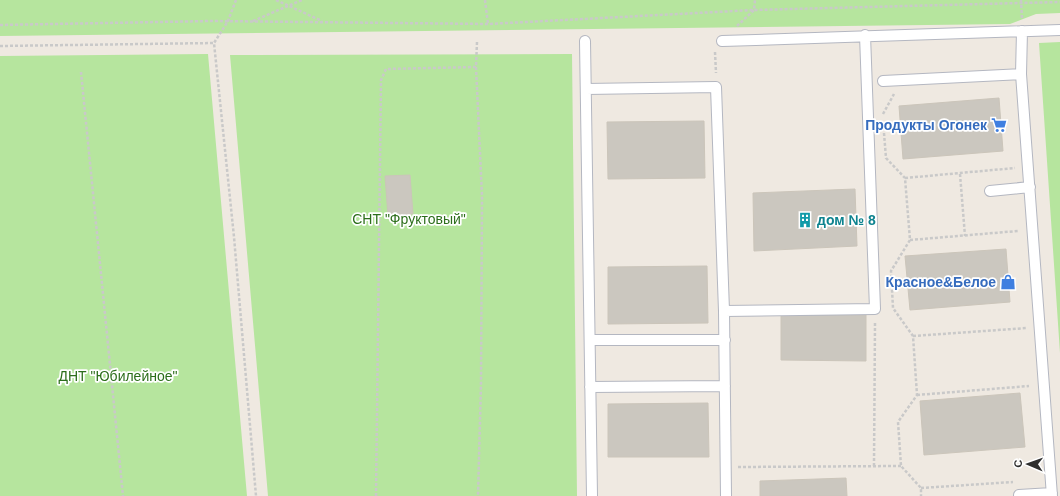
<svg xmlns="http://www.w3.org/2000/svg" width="1060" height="496" font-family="Helvetica,sans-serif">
<rect width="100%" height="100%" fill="#efe9e1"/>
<!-- green -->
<path fill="#b6e59e" d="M0,0h1060v13l-24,1 -26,10 -1010,12z
M1060,42v311l-21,-310z
M208,54l39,442h-247v-440z
M572,54l5,442h-309l-38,-441z"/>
<!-- building -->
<path fill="#cbc7bf" stroke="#cbc5ba" d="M999,98l4,53 -100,8 -4,-53z
M704,121l1,57 -97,1 -1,-57z
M410,175l3,39 -25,2 -3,-40z
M855,189l2,57 -103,5 -1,-58z
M1006,249l4,53 -100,8 -5,-54z
M707,266l1,57 -100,1v-57z
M781,313h85v48l-85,-1z
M1020,393l5,54 -101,8 -4,-54z
M708,403l1,54h-101v-53z
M846,478l1,18h-87v-15z"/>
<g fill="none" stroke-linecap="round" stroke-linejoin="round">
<defs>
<path id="service" d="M1022,31l-1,43 31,422
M585,41l7,455
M722,41l338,-11
M883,81l138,-7
M586,89l130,-2 8,224
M990,191l40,-4
M590,340h135
M590,387l135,-1
M1019,495l33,-2
M726,496l-2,-185 151,-2 -10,-274"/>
</defs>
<!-- service casing -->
<use href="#service" stroke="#b4b7c1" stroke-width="12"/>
<!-- path -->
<path stroke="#c9c9c9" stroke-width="2.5" stroke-dasharray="3 2" stroke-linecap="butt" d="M236,0l-8,21 -14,22 20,194 22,259
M276,0l46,21
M485,0l3,24
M1021,0l1,19
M253,21l49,-21
M0,25l211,-4 277,3 266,-14 306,-8
M737,26l17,-16 1,-10
M477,42l-1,25 6,129 -1,187 -3,113
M0,46l214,-3
M715,52l1,21
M81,72l42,424
M883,114l11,-20
M884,133l2,25 19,20 5,62 -19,31 2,37 20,28 4,59 -19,27 3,44 20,22v8
M960,174l5,62
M905,178l110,-10
M910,240l108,-9
M913,336l114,-8
M917,395l112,-9
M874,466l1,-143
M738,467l163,-1
M921,488l92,-6
M376,496l5,-416 5,-11 90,-2"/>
<!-- service -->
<use href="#service" stroke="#fff" stroke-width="10"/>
</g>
<!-- icons -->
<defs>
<symbol id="supermarket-bare" viewBox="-9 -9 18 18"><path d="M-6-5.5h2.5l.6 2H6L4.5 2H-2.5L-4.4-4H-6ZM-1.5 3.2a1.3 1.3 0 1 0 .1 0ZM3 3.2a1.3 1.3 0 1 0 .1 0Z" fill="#3f7fe0" stroke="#fff" stroke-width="2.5" paint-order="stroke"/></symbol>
<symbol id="building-bare" viewBox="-9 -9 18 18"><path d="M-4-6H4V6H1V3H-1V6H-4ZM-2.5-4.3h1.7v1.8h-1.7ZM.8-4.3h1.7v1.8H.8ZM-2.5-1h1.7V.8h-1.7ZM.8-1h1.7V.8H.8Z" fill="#0f9aa8" stroke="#fff" stroke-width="2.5" paint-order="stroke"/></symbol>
<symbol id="shop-bare" viewBox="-9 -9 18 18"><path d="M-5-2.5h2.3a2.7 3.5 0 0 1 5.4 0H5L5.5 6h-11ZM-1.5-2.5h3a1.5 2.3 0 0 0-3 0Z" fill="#3f7fe0" stroke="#fff" stroke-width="2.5" paint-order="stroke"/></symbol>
</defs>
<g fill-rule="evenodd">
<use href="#supermarket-bare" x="988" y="114" width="22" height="22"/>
<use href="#building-bare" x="794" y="209" width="22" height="22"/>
<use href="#shop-bare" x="997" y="271" width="22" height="22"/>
</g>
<g text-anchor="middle" stroke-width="3.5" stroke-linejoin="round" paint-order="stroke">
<!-- shop labels -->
<g font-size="14" font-weight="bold" fill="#366cbe" stroke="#fff" text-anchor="end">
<text x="987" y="130">Продукты Огонек</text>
<text x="996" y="287">Красное&amp;Белое</text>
</g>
<!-- park labels -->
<g font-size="14" fill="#2c6e1b" stroke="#fff">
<text x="409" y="224">СНТ "Фруктовый"</text>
<text x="118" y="381">ДНТ "Юбилейное"</text>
</g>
<!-- culture labels -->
<g font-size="14" font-weight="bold" fill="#0d838f" stroke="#fff" text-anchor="start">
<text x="817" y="225">дом № 8</text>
</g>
</g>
<!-- north arrow -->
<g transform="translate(1028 464) rotate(272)" stroke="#ffffff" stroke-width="3" paint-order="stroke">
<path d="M0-3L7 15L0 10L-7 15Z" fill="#2e2e2e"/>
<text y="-6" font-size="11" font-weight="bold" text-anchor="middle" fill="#2e2e2e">С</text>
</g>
</svg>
